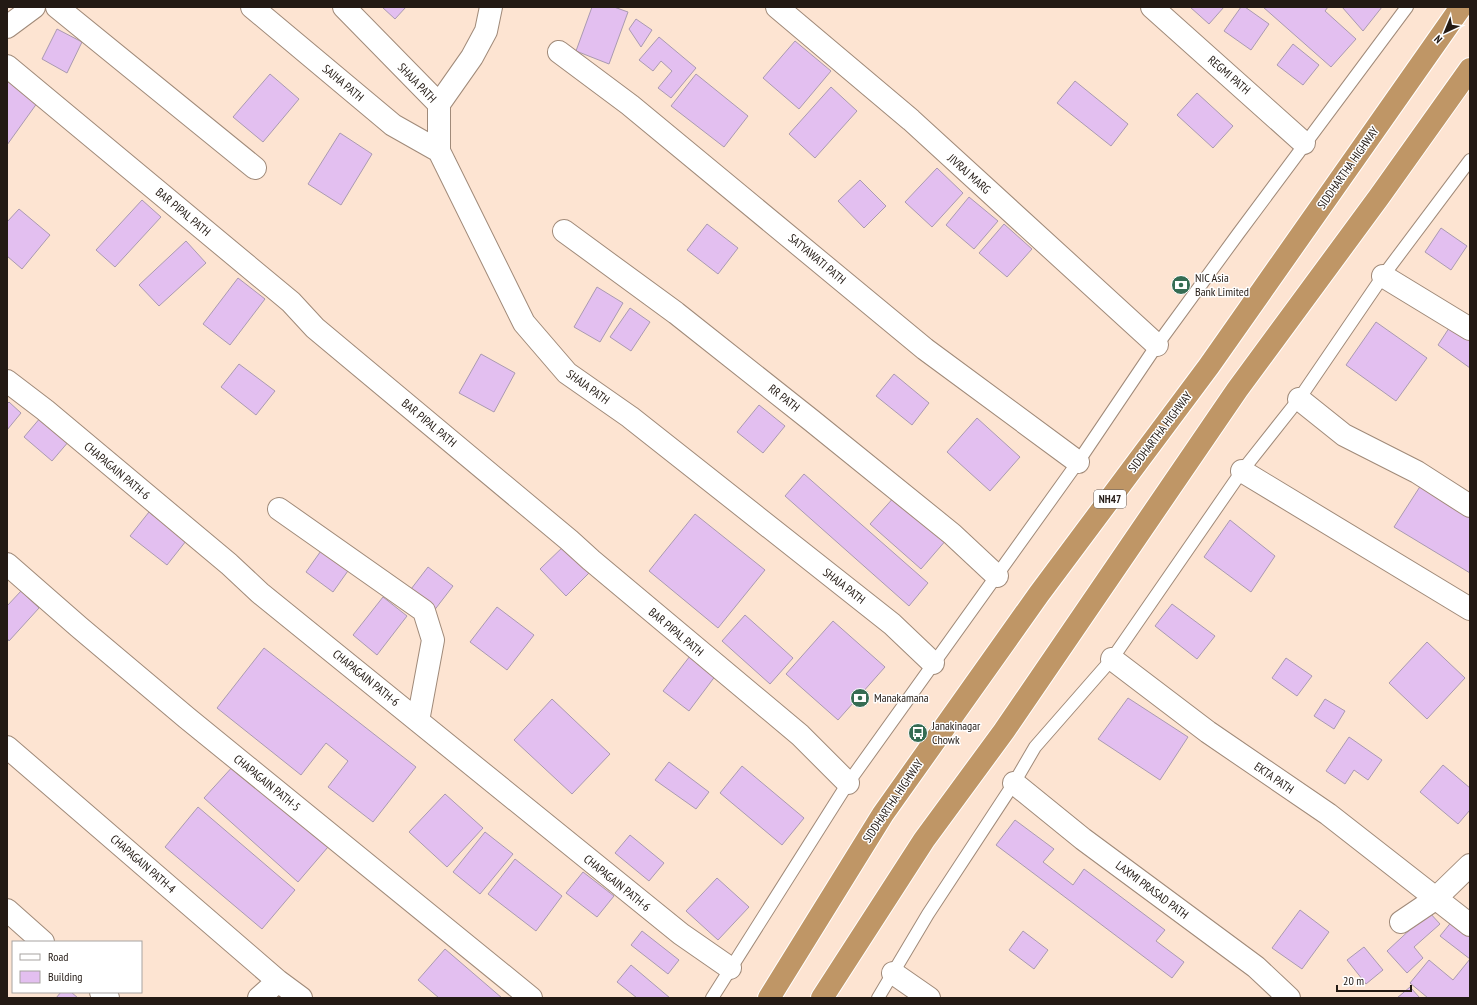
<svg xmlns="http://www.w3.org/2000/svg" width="1477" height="1005" font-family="'PT Sans Narrow',sans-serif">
<rect width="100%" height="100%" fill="#fde4d2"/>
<!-- building -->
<path fill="#e3bff0" stroke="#aa9ab0" d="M382,7h24l-11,12z
M592,7h22l14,5 -19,52 -33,-13z
M1190,7h34l-15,17z
M1241,7h4l24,17 -18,26 -27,-19z
M1263,7h65l-3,4 31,28 -25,28z
M1342,7h40l-19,24z
M636,19l16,11 -11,17 -12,-18z
M57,29l25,13 -15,31 -25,-14z
M659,37l37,31 -25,30 -13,-10 14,-17 -11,-10 -8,10 -14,-11z
M795,41l36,30 -32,38 -36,-31z
M1293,44l26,21 -16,20 -26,-20z
M270,74l29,25 -36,43 -30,-25z
M696,74l52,42 -24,31 -53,-41z
M10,77l30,22 -33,46v-64z
M1075,81l53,43 -17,22 -54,-43z
M831,87l26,24 -42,47 -26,-24z
M1197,93l36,33 -20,22 -36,-33z
M340,133l32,21 -31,51 -33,-21z
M937,168l26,25 -31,34 -27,-25z
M860,180l26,26 -22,22 -26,-27z
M969,197l29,24 -24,28 -28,-24z
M142,200l19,17 -46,50 -19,-17z
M19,209l31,26 -28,34 -15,-13v-34z
M707,224l31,24 -20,26 -31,-24z
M1004,224l28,25 -25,28 -28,-24z
M1441,228l26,18 -16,24 -26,-18z
M186,241l20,22 -47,43 -20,-21z
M238,278l27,21 -35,46 -27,-21z
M597,287l26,16 -23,39 -26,-15z
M630,308l20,14 -19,29 -21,-14z
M1376,322l51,36 -31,43 -50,-36z
M1453,322l17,13v33l-32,-23z
M481,354l34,19 -21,39 -35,-19z
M239,364l36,27 -19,24 -35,-28z
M894,374l35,29 -17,22 -36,-29z
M9,402l12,11 -14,17v-26z
M759,405l26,21 -22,27 -26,-21z
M41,417l28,24 -17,20 -28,-24z
M977,418l43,39 -30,34 -43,-39z
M804,474l124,109 -19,23 -124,-110z
M1421,485l49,29v59l-76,-46z
M896,495l51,44 -26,30 -51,-45z
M149,512l37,29 -19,24 -37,-29z
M695,514l70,56 -47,58 -69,-57z
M1230,520l45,36 -24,36 -47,-35z
M566,544l26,26 -26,26 -26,-27z
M323,548l27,20 -17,24 -27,-20z
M428,567l25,19 -20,26 -25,-19z
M21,591l18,17 -30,33 -2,-3v-32z
M383,597l24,19 -30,39 -24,-20z
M1172,604l43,32 -18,23 -42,-33z
M497,607l37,28 -27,35 -37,-28z
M745,615l48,43 -23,26 -48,-43z
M833,621l52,46 -47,53 -52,-46z
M1427,642l38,36 -38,41 -38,-36z
M264,648l152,119 -43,55 -45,-35 20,-26 -22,-18 -25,32 -84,-67z
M690,656l26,19 -27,36 -26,-20z
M1286,658l26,18 -15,20 -25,-18z
M1128,698l60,39 -28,43 -62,-41z
M552,699l58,55 -38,40 -58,-54z
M1325,699l20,12 -11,18 -20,-13z
M1349,737l33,23 -14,20 -14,-10 -9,14 -19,-13z
M669,762l40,30 -13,17 -41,-29z
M235,764l93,83 -30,35 -94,-84z
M1443,765l27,23v22l-12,14 -38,-32z
M742,766l62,52 -22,27 -62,-52z
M445,794l38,34 -36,39 -38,-35z
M198,807l97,83 -33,39 -97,-82z
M1015,820l39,29 -11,13 30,23 11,-16 81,61 -9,11 28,21 -12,16 -176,-133z
M485,832l28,22 -33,40 -27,-22z
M630,835l34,28 -15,18 -34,-28z
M515,859l47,37 -26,35 -48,-37z
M583,872l31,24 -17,21 -31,-24z
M717,878l32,29 -31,33 -32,-29z
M1300,910l29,22 -27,37 -30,-21z
M1429,912l11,12 -26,23 9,11 -16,15 -20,-22z
M1453,920l17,14v64h-42l-18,-15 19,-23 24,20 17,-21 -30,-23z
M642,931l37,29 -11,14 -37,-29z
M1023,931l25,19 -14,19 -25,-19z
M1364,947l19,23 -17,14 -19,-24z
M445,949l57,49h-63l-21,-18z
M631,965l39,33h-33l-20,-16z
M1410,987l10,11h-23z
M61,992h10l7,6h-22z"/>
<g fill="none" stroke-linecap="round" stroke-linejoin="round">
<defs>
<path id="service" d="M712,998l136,-215 230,-321 79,-117 81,-111 169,-227
M878,998l50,-84 86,-131 21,-36 77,-88 130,-188 57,-72 84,-123 87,-116"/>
<path id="minor" d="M57,7l198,161
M252,7l141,118 46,26
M344,7l95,97v47l85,172 43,50 63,44 262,207 41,39
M777,7l134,113 246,225
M1152,7l152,136
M7,27l27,-20
M559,52l71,53 295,244 153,113
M7,66l284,236 24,26 254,212 22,20 209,175 48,48
M439,104l33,-47 14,-26 5,-24
M564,231l112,82 135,107 141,114 45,42
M1383,276l87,53
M7,381l38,29 184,154 31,29 421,341 49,34
M1299,399l45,36 73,37 53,34
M1242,471l228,138
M279,509l145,102 9,29 -15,81
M7,564l72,63 108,91 344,280
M1112,659l96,73 120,82 142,111
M7,747l271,234
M1014,783l69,56 173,128 33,31
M7,910l36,32
M1401,922l34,-23 35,-34
M893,973l36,25
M101,992l7,6
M259,998l19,-17 23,17"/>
<path id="trunk" d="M769,998l114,-184 156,-220 170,-228 252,-359
M822,998l102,-158 80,-109 233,-341 142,-193 91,-128"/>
</defs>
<!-- service casing -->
<use href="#service" stroke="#a08a79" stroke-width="14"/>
<!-- minor casing -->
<use href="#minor" stroke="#a08a79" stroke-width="24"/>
<!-- trunk casing -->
<use href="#trunk" stroke="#fff" stroke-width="24"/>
<!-- service -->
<use href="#service" stroke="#fff" stroke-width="12"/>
<!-- minor -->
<use href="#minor" stroke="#fff" stroke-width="22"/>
<!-- trunk -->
<use href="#trunk" stroke="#bf9666" stroke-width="22"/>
</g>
<!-- icons -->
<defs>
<symbol id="bank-disc" viewBox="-11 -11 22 22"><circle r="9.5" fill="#356c53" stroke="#fff"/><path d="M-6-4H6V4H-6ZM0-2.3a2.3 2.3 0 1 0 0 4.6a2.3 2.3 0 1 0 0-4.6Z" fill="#fff"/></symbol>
<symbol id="bus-disc" viewBox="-11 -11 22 22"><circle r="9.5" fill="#356c53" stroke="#fff"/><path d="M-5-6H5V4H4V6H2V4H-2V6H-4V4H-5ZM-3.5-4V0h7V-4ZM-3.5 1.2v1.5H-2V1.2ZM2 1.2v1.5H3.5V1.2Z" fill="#fff"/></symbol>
</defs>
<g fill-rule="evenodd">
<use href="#bank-disc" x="1170" y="274" width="22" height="22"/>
<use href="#bank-disc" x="849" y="687" width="22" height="22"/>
<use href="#bus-disc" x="907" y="722" width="22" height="22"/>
</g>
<g text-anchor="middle" stroke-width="3" stroke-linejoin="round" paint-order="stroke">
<!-- shield labels -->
<rect fill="#fff" stroke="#655f5a" stroke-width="1" x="1094" y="490" width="32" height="18" rx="3"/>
<g font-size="11" font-weight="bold" fill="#231a14">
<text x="1110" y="503">NH47</text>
</g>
<!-- street labels -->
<g font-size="12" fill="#231a14" stroke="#fff">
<text transform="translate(1229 75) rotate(41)" y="4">REGMI PATH</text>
<text transform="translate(343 83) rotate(40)" y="4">SAJHA PATH</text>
<text transform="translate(417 83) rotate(46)" y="4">SHAJA PATH</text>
<text transform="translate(1348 168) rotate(-55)" y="4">SIDDHARTHA HIGHWAY</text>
<text transform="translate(969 174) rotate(42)" y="4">JIVRAJ MARG</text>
<text transform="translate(183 212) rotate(40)" y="4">BAR PIPAL PATH</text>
<text transform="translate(817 259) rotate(40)" y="4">SATYAWATI PATH</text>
<text transform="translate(588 387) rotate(36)" y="4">SHAJA PATH</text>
<text transform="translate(784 398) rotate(38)" y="4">RR PATH</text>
<text transform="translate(429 423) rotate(40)" y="4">BAR PIPAL PATH</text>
<text transform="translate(1160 432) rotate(-53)" y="4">SIDDHARTHA HIGHWAY</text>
<text transform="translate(117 471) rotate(40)" y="4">CHAPAGAIN PATH-6</text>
<text transform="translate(844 586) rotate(38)" y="4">SHAJA PATH</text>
<text transform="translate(676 632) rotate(40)" y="4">BAR PIPAL PATH</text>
<text transform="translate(366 678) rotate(39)" y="4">CHAPAGAIN PATH-6</text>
<text transform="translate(1274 778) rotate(35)" y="4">EKTA PATH</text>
<text transform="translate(267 783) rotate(39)" y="4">CHAPAGAIN PATH-5</text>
<text transform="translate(893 801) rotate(-56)" y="4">SIDDHARTHA HIGHWAY</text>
<text transform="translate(143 864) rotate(41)" y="4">CHAPAGAIN PATH-4</text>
<text transform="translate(617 883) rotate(39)" y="4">CHAPAGAIN PATH-6</text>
<text transform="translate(1152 890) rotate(37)" y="4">LAXMI PRASAD PATH</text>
</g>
<!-- poi labels -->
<g font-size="12" fill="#231a14" stroke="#fff" text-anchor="start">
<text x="1195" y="282">NIC Asia<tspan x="1195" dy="14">Bank Limited</tspan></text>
<text x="874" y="702">Manakamana</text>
<text x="932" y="730">Janakinagar<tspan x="932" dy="14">Chowk</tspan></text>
</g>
</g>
<!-- border -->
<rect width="1477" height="1005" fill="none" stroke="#231a14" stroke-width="16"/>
<!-- legend -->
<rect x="12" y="941" width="130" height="52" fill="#ffffff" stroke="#a7a3a1"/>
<rect x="20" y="954" width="20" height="6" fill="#ffffff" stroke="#a7a3a1"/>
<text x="48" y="961" font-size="12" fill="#231a14">Road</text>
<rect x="20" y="971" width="20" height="12" fill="#e3bff0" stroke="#a7a3a1"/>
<text x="48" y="981" font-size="12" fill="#231a14">Building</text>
<!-- north arrow -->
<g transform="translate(1445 32) rotate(224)" stroke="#ffffff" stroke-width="3" paint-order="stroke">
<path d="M0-3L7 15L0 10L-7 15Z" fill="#231a14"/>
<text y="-6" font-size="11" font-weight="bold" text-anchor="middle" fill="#231a14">N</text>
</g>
<!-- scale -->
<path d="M1337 985v6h74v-6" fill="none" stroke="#231a14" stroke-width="2"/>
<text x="1343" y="985" font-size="12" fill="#231a14" stroke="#ffffff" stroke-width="3" paint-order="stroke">20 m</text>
</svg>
